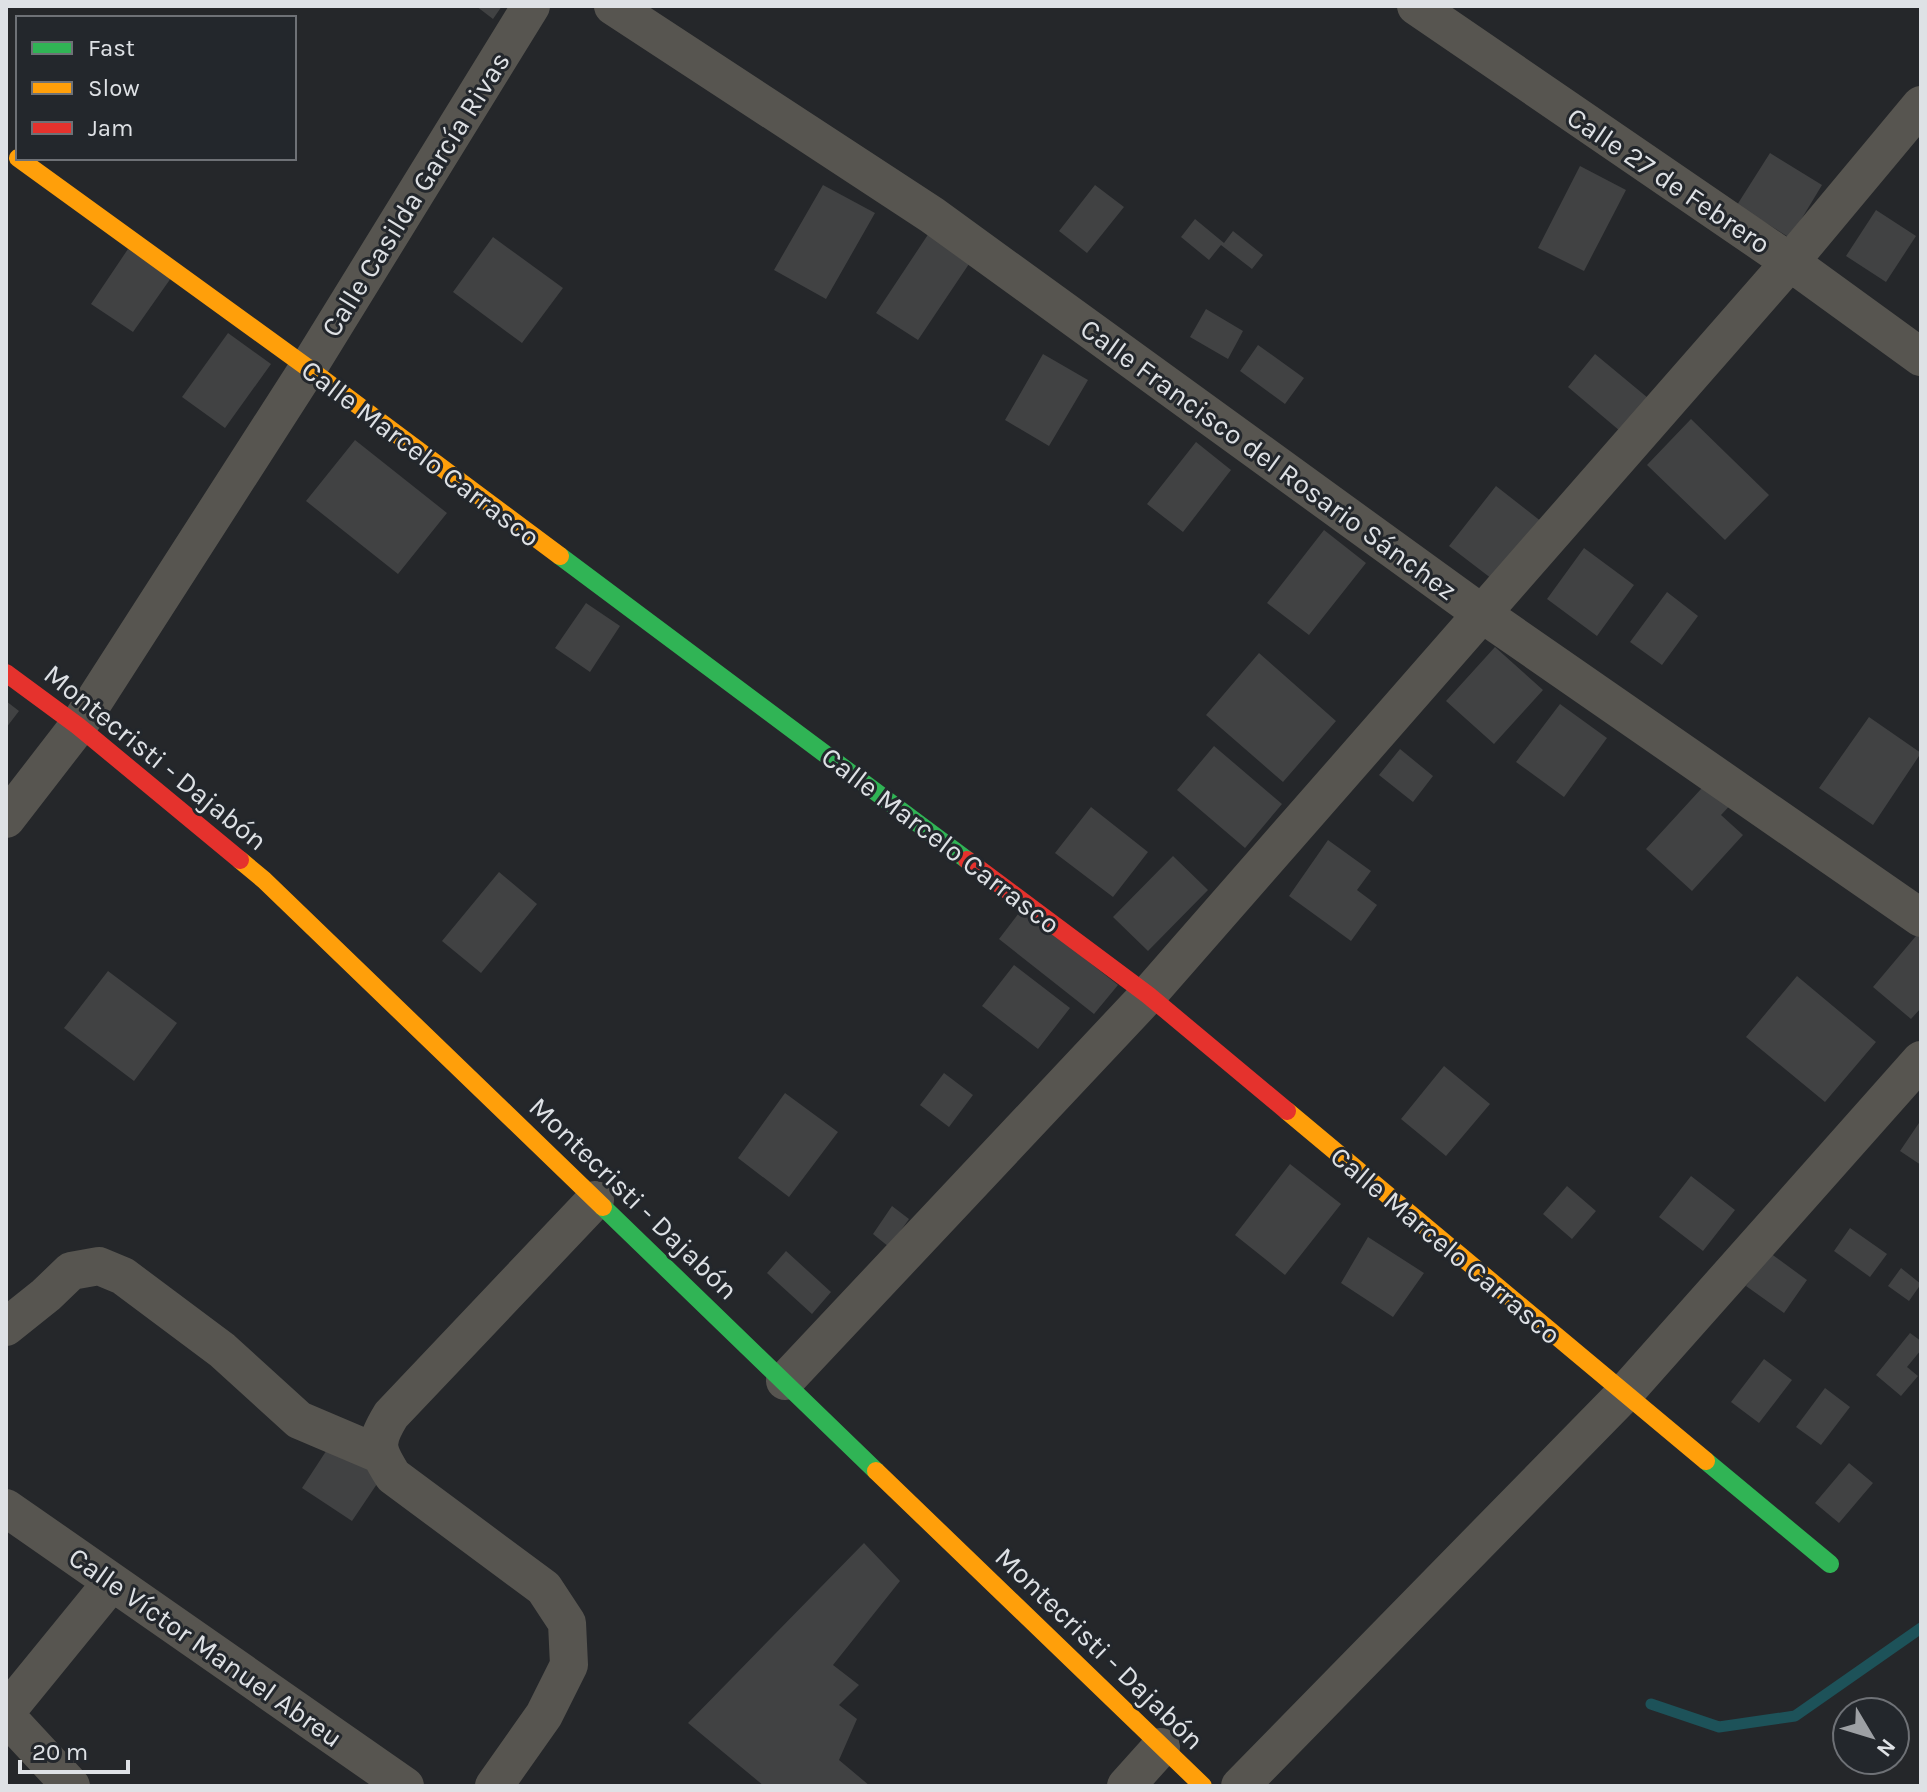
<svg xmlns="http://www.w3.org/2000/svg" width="1927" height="1792" font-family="Karla,sans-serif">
<rect width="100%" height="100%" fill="#25272a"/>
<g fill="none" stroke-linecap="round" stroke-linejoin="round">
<!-- stream -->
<path stroke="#1d5259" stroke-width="11" d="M1651,1704l68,23 76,-11 126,-88"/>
</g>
<!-- building -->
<path fill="#414243" d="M476,6h26l-9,13z
M1770,153l52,32 -32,53 -53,-33z
M1580,166l46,24 -42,81 -46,-23z
M823,185l52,28 -49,86 -52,-29z
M1095,185l29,22 -37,46 -28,-22z
M1876,210l40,26 -30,46 -40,-26z
M1195,219l29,24 9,-12 30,24 -11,14 -31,-24 -12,15 -28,-23z
M935,224l42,28 -59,88 -42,-27z
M493,237l70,51 -41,55 -69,-51z
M128,249l43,29 -38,54 -42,-28z
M1206,309l37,22 -15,28 -38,-22z
M228,333l43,31 -46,64 -43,-31z
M1258,345l46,33 -19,26 -45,-33z
M1043,354l45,26 -39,66 -44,-26z
M1595,354l53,44 -28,33 -52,-44z
M1691,419l78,76 -44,45 -78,-75z
M355,440l92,73 -49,61 -92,-73z
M1196,442l35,28 -48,62 -36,-28z
M1496,486l46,36 -46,60 -47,-36z
M1324,530l42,33 -57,72 -42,-32z
M1584,548l50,37 -37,51 -50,-37z
M1667,592l31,24 -36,49 -32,-23z
M586,603l34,23 -30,46 -35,-24z
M1495,647l48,43 -49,54 -48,-43z
M1259,653l77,68 -53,61 -77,-67z
M6,701l13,10 -13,17z
M1560,704l47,34 -43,59 -48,-35z
M1869,717l52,36 -48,72 -54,-37z
M1214,746l68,58 -37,44 -68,-58z
M1400,749l33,27 -20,26 -34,-27z
M1712,777l24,22 -15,16 22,20 -51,56 -46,-42z
M1091,807l57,45 -35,45 -58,-44z
M1328,840l43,31 -14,19 20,15 -26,36 -62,-45z
M1173,856l35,34 -60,61 -35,-34z
M499,872l38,32 -56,69 -39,-32z
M1022,909l96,76 -24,29 -95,-75z
M1921,930v78l-10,11 -38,-32z
M1014,965l56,43 -32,41 -56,-43z
M108,971l69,52 -43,58 -70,-53z
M1797,976l79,66 -51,60 -79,-65z
M1444,1066l46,38 -44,52 -45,-37z
M944,1073l29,22 -24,32 -29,-22z
M785,1093l53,39 -49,65 -51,-39z
M1921,1120v45l-21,-14z
M1290,1164l51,40 -56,71 -50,-40z
M1691,1176l44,34 -32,41 -44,-34z
M1567,1186l29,25 -24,28 -29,-25z
M892,1206l17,13 -20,28 -16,-13z
M1850,1228l37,26 -17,23 -36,-26z
M1368,1237l56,36 -31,44 -52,-34z
M786,1251l45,41 -19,22 -45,-41z
M1770,1253l37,27 -23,33 -38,-27z
M1901,1268l20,16 -12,17 -21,-15z
M1910,1333l11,8v9l-14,17 11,9 -17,20 -25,-21z
M1764,1359l28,21 -33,43 -28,-21z
M1825,1388l25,19 -29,38 -25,-18z
M332,1442l51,33 -31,46 -50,-33z
M1849,1463l24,20 -34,40 -24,-20z
M864,1543l36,38 -67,84 26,20 -20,20 18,14 -18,41 31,26h-106l-76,-63z"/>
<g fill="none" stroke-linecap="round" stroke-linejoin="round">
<!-- street -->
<path stroke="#575550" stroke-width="38" d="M613,6l319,209 549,398 440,305
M1416,6l374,256 131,95
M6,819l72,-93 230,-358 223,-362
M6,1327l40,-32 25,-24 28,-5 24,10 99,74 77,70 80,34
M785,1381l363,-386 642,-733 131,-157
M6,1508l399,278
M6,1712l106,-130
M6,1716l65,70
M494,1786l50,-71 25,-50 -2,-42 -23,-35 -151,-112c-17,-27 -19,-33 -2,-61l204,-215
M1126,1786l35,-39
M1240,1786l384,-392 297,-334"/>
<!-- fast -->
<path stroke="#30b455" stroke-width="18" d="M560,556l407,304
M603,1207l273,264
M1706,1461l124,103"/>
<!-- slow -->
<path stroke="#ff9f0a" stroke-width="18" d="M18,158l290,210 252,188
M240,860l24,20 339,327
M1287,1111l419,350
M876,1471l327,315"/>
<!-- jam -->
<path stroke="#e5322d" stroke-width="18" d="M6,673l72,53 162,134
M967,860l181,135 139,116"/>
</g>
<g text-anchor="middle" stroke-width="6" stroke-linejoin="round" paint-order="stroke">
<!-- street labels -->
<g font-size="28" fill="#dee1e5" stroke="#23272c">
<text transform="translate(1669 180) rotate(34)" y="10">Calle 27 de Febrero</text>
<text transform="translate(415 194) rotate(-58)" y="10">Calle Casilda García Rivas</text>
<text transform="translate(421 453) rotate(37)" y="10">Calle Marcelo Carrasco</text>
<text transform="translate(1269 459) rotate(36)" y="10">Calle Francisco del Rosario Sánchez</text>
<text transform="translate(156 757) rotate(39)" y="10">Montecristi - Dajabón</text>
<text transform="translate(941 840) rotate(37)" y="10">Calle Marcelo Carrasco</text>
<text transform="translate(634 1198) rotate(44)" y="10">Montecristi - Dajabón</text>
<text transform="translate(1446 1245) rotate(40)" y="10">Calle Marcelo Carrasco</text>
<text transform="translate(206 1647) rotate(35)" y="10">Calle Víctor Manuel Abreu</text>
<text transform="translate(1100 1648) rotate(44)" y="10">Montecristi - Dajabón</text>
</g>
</g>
<!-- border -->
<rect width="1927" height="1792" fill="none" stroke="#dee1e5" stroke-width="16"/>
<!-- legend -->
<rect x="16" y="16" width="280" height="144" fill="#23272c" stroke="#6e7176" stroke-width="2"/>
<rect x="32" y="42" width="40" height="12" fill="#30b455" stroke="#6e7176" stroke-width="2"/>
<text x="88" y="56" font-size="24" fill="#dee1e5">Fast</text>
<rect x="32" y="82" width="40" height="12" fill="#ff9f0a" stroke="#6e7176" stroke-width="2"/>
<text x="88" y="96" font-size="24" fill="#dee1e5">Slow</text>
<rect x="32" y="122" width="40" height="12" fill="#e5322d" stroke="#6e7176" stroke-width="2"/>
<text x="88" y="136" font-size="24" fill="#dee1e5">Jam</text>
<!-- north arrow -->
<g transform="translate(1871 1736) rotate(128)"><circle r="38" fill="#23272c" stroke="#6e7176" stroke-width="2"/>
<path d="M0-6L14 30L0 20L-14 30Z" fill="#9da0a4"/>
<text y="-12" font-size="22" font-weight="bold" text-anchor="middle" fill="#dee1e5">N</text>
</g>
<!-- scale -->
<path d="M20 1760v12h108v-12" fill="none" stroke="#dee1e5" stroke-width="4"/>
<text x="32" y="1760" font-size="24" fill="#dee1e5" stroke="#23272c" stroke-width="6" paint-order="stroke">20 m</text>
</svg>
